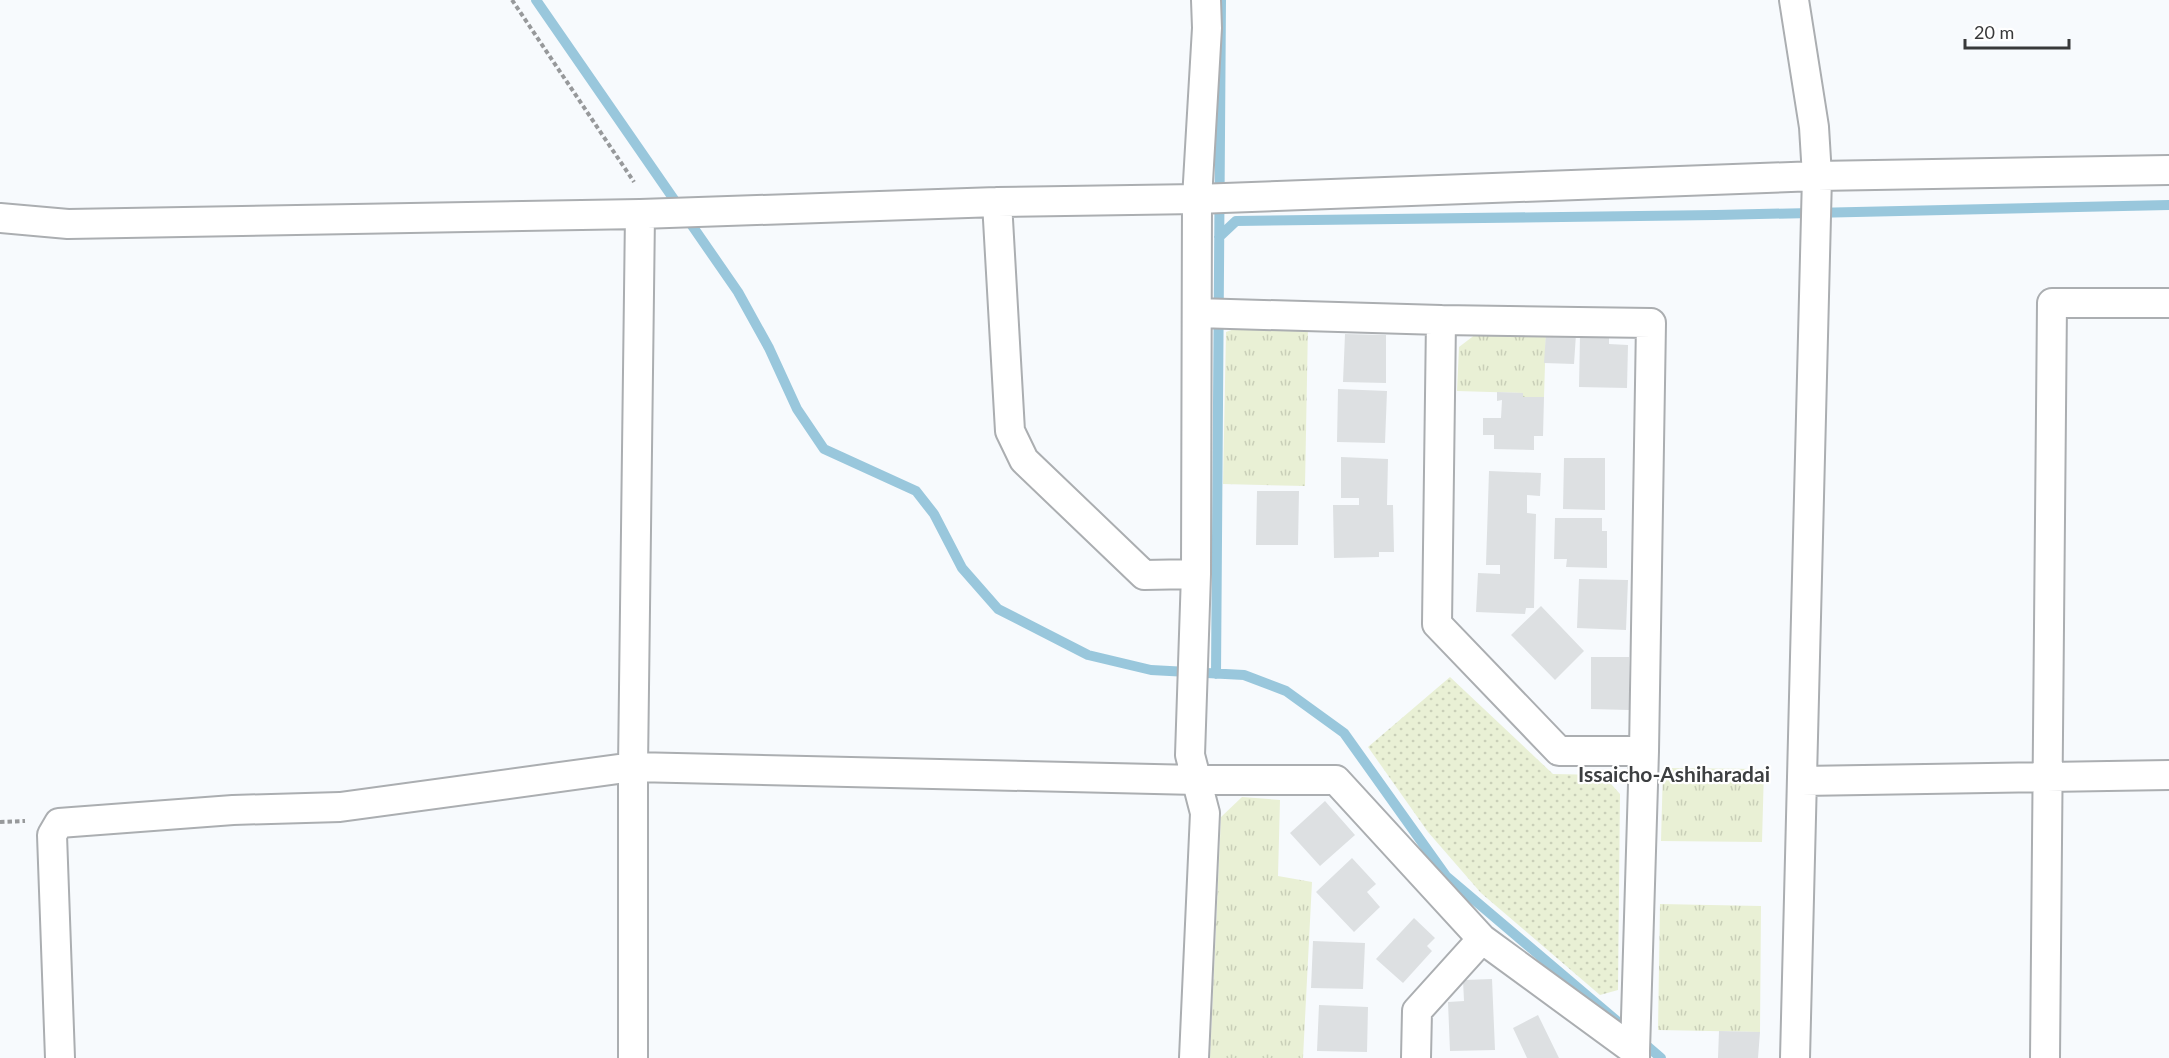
<svg xmlns="http://www.w3.org/2000/svg" width="2169" height="1058" font-family="Lato,sans-serif">
<defs>
<pattern id="grass-tufts" width="24" height="20" patternUnits="userSpaceOnUse" patternTransform="scale(1.5)"><rect width="24" height="20" fill="#e9f0d5"/><path d="M3 7l-1-3M5 7V3M7 7l1-3M15 17l-1-3M17 17v-4M19 17l1-3" fill="none" stroke="#c9cfb8"/></pattern>
<pattern id="park-dots" width="8" height="8" patternUnits="userSpaceOnUse" patternTransform="scale(1.5)"><rect width="8" height="8" fill="#e9f0d5"/><path d="M2 2h.1M6 6h.1" fill="none" stroke="#c9cfb8" stroke-width="1.8" stroke-linecap="round"/></pattern>
</defs>
<rect width="100%" height="100%" fill="#f7fafd"/>
<!-- grass -->
<path fill="url(#grass-tufts)" d="M1248,324l60,1 -3,161 -82,-2 3,-152z
M1480,331l66,2 -2,64h-21v-4l-66,-2 2,-44z
M1663,768l101,1 -2,73 -101,-1z
M1242,797l38,3 -2,76 34,6 -9,176h-93l11,-241z
M1660,904l101,2 -1,126 -102,-2z"/>
<!-- park -->
<path fill="url(#park-dots)" d="M1450,677l103,97 50,1 17,19 -2,196 -18,5 -119,-102 -53,-61 -60,-85z"/>
<g fill="none" stroke-linecap="round" stroke-linejoin="round">
<!-- stream -->
<path stroke="#99c7dc" stroke-width="10" d="M536,0l202,292 31,56 28,61 27,40 92,42 18,23 28,54 36,41 90,46 63,15 93,5 42,16 58,42 102,143 178,151
M1219,237l17,-16 480,-6 453,-10
M1216,674l5,-674
M1639,1039l22,19"/>
</g>
<!-- building -->
<path fill="#dde0e2" d="M1546,333l30,1 -2,30 -30,-1z
M1345,334l41,1v48l-43,-1z
M1580,335l29,1v8l19,1 -1,43 -48,-1z
M1338,389l49,2 -2,52 -48,-1z
M1497,392l26,1v4h21l-1,39h-9v14l-40,-1v-14h-11v-17h18l1,-18 -5,1z
M1341,457l47,2 -1,46h6l1,47h-15v5l-45,1 -1,-53h26v-7h-18z
M1564,458h41v52l-42,-1z
M1489,471l52,2 -1,23 -13,-1v18l9,1 -2,94h-8l-1,6 -49,-2 2,-39 22,1v-9h-14z
M1257,491h42l-1,54h-42z
M1555,518h47v13h5v37l-41,-1 1,-8h-13z
M1579,579l49,1 -2,50 -49,-2z
M1541,606l43,45 -29,29 -44,-45z
M1591,657h38v53l-38,-1z
M1325,801l30,34 -35,31 -30,-33z
M1352,858l24,26 -9,8 13,15 -26,25 -38,-40z
M1414,918l21,20 -8,8 5,5 -29,32 -27,-24z
M1313,941l52,2 -2,46 -52,-1z
M1492,979l3,71 -45,1 -2,-49 16,-1 -1,-21z
M1319,1005l49,2 -1,45 -50,-1z
M1538,1015l21,43h-32l-14,-30z
M1719,1031l41,1 -2,26h-40z"/>
<g fill="none" stroke-linecap="round" stroke-linejoin="round">
<defs>
<path id="minor" d="M1794,0l20,127 3,49 -22,882
M997,202l13,229 14,29 120,115 52,-1
M0,218l68,6 572,-10 357,-12 200,-3 620,-23 352,-6
M1197,313l244,7
M1802,781l367,-6
M1635,1051l9,-300h-85l-122,-127 4,-304 210,3 -7,428
M60,1058l-8,-223 7,-12 174,-13 107,-3 293,-40 564,13h139l146,159 153,112v7
M633,1058v-291l7,-553
M1194,1058l11,-245 -15,-58 6,-181 1,-375 10,-171 -1,-28
M1416,1058l1,-47 65,-72
M2045,1058l7,-755h117"/>
</defs>
<!-- minor casing -->
<use href="#minor" stroke="#abaeb1" stroke-width="32"/>
<!-- path -->
<path stroke="#97999b" stroke-width="4" stroke-dasharray="4.5 3" stroke-linecap="butt" d="M512,0l122,182
M0,822l25,-1"/>
<!-- minor -->
<use href="#minor" stroke="#fff" stroke-width="28"/>
</g>
<g text-anchor="middle" stroke-width="4.5" stroke-linejoin="round" paint-order="stroke">
<!-- quarter labels -->
<g font-size="21" font-weight="bold" fill="#3d3f41" stroke="#fff">
<text x="1674" y="782">Issaicho-Ashiharadai</text>
</g>
</g>
<!-- scale -->
<path d="M1965 39v9h104v-9" fill="none" stroke="#38393a" stroke-width="3"/>
<text x="1974" y="39" font-size="18" fill="#38393a" stroke="#ffffff" stroke-width="4.5" paint-order="stroke">20 m</text>
</svg>
